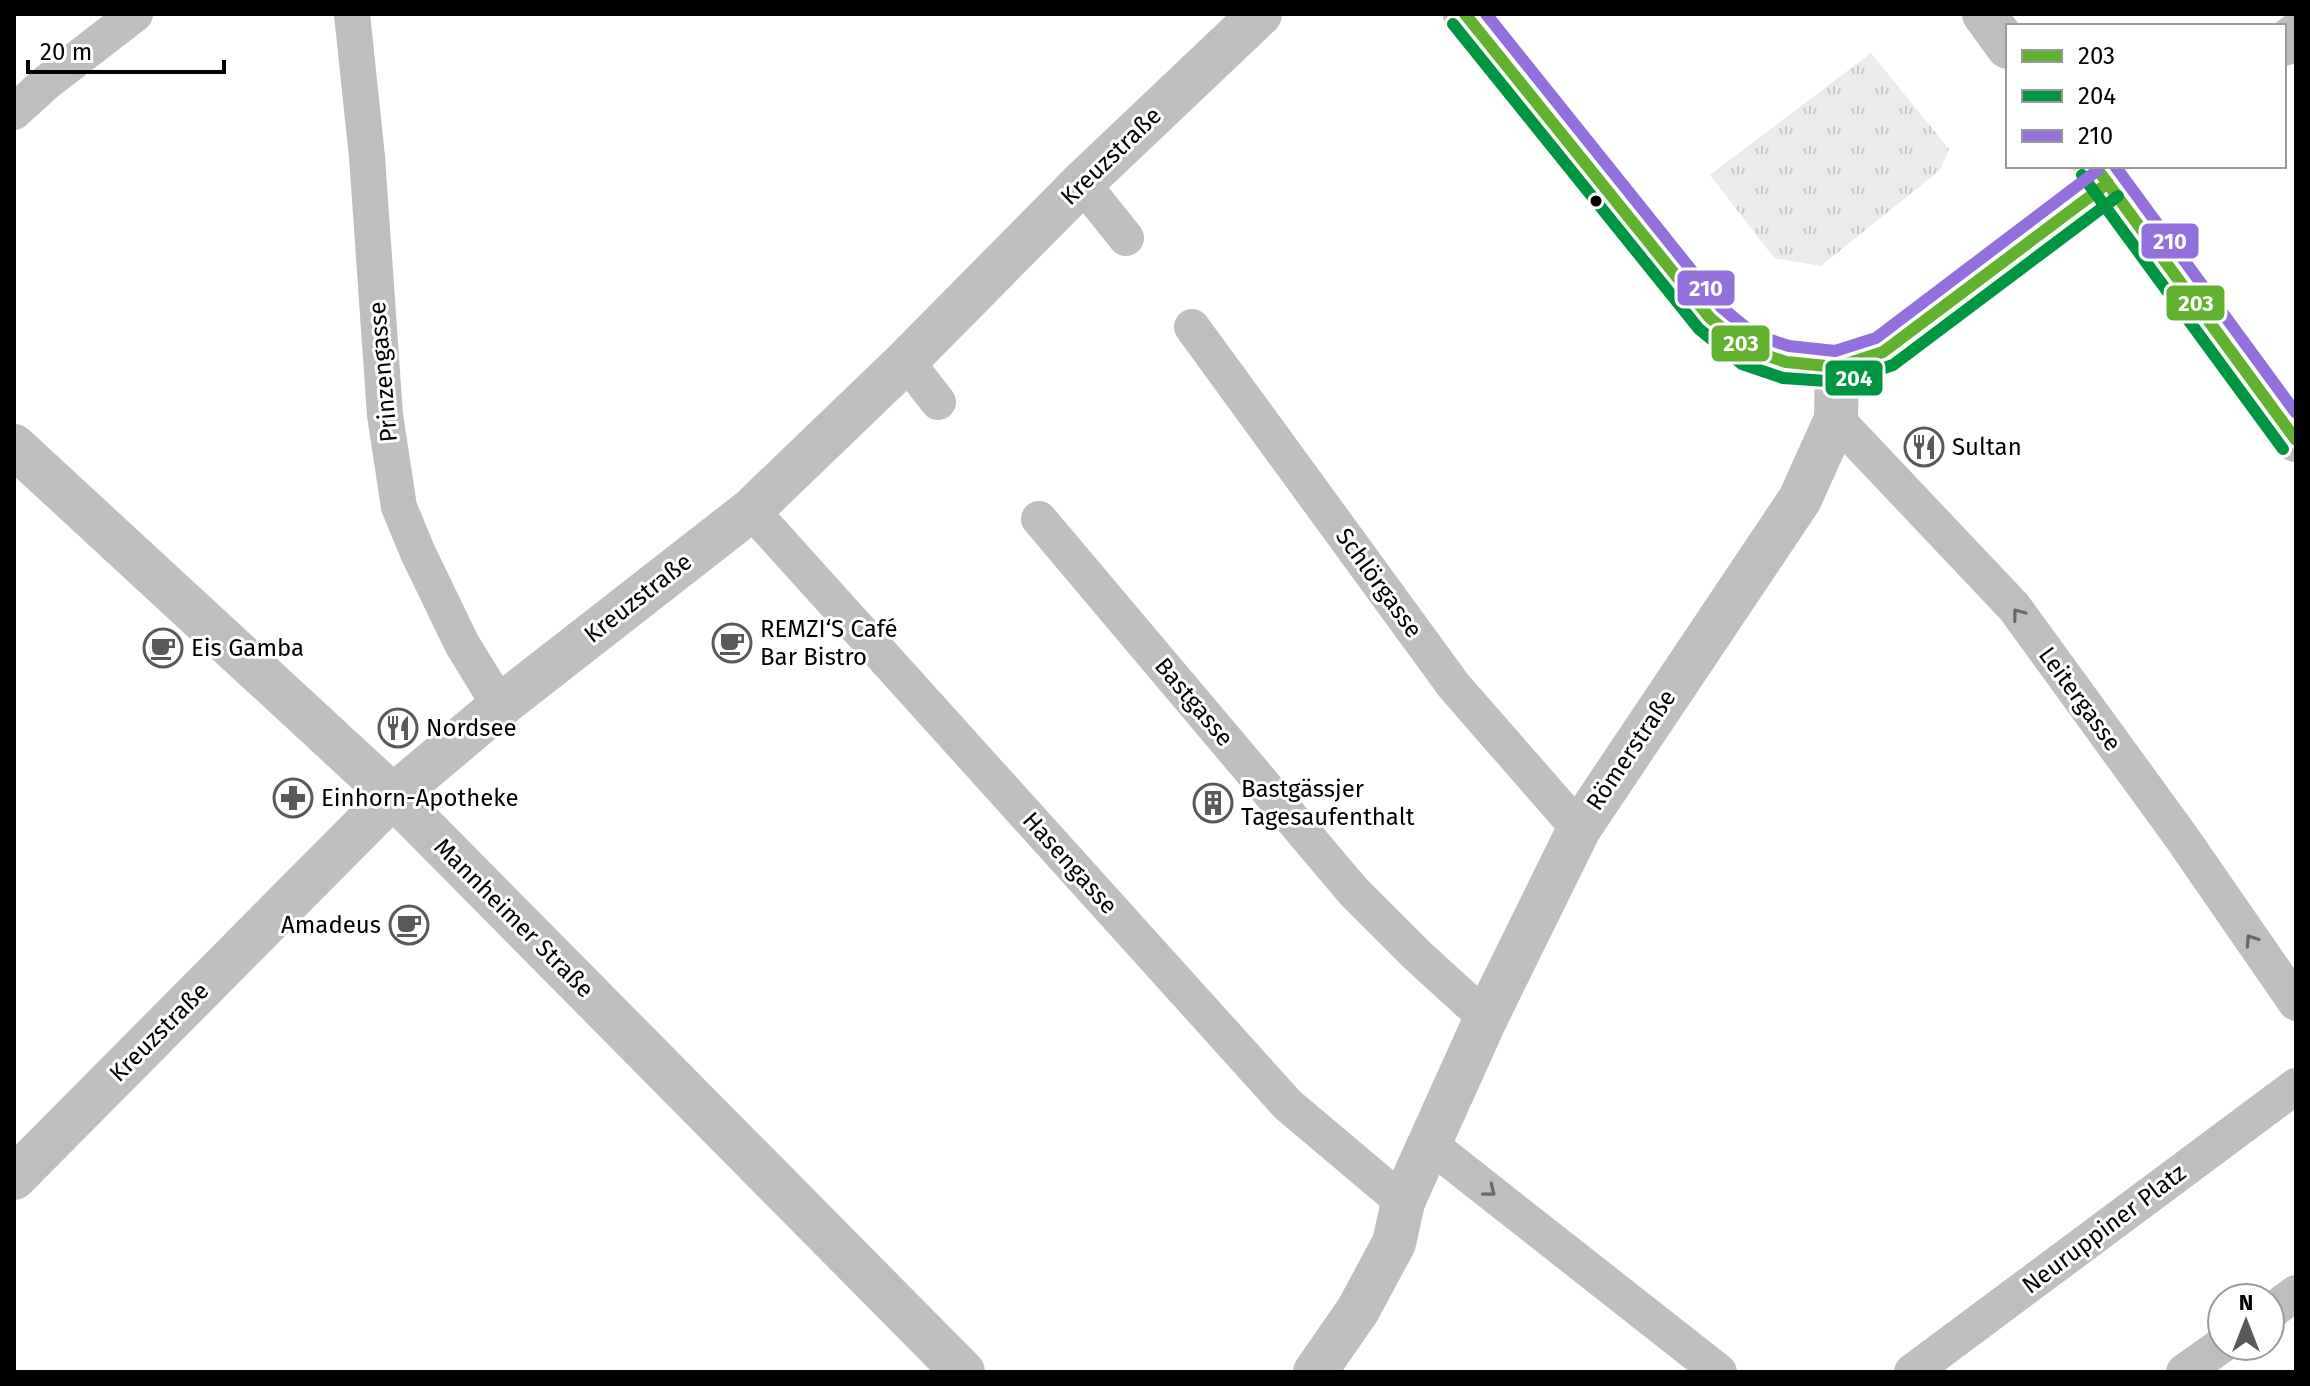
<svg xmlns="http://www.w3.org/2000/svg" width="2310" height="1386" font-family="'Fira Sans',sans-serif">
<defs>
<pattern id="grass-tufts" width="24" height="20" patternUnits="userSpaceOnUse" patternTransform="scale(2)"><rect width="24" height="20" fill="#ebebeb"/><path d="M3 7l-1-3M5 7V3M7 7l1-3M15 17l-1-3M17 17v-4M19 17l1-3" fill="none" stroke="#c8c8c8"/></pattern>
</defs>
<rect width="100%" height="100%" fill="#fff"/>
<!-- grass -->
<path fill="url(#grass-tufts)" d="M1871,53l78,96 -9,21 -119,96 -47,-8 -64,-83z"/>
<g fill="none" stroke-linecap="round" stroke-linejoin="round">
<!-- service -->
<path stroke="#bebebe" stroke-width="36" d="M352,14l15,143 18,258 14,92 19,46 44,91 38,62
M14,112l33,-30 88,-68
M1082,183l44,55
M1192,327l262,359 125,143
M906,361l32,41
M1836,419l178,188 168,231 114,165
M751,510l537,595 115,97
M1039,519l314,372 65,65 68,62
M1428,1143l291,229
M2270,1312l26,-19
M1912,1372l384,-286
M2184,1372l38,-27"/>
<!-- pedestrian -->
<path stroke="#bebebe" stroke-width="44" d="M14,446l379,350 570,576
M14,1178l379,-382 107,-90 251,-196 155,-149 176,-178 178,-169
M1315,1372l43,-62 36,-67 9,-41"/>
<!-- minor -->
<path stroke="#bebebe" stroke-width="44" d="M1465,14l245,304 37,31 39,13 51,5 46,-15 225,-169
M1403,1202l83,-184 93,-189 221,-330 36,-80 1,-52"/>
<!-- tertiary -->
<path stroke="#bebebe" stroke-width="44" d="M2284,44l12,-9"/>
<!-- primary -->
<path stroke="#bebebe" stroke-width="44" d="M1984,14l24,33
M2095,166l201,274"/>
<defs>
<path id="bus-1" d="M1465,14l245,304 37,31 39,13 51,5 46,-15 225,-169
M2095,166l201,274"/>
<path id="bus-2" d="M1453,24l246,305 43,35 41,14 59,4 51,-17 225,-169
M2082,175l201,274"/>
<path id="bus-3" d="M1486,14l235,293 34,28 34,11 46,5 41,-13 222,-168
M2115,166l181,247"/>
</defs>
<!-- bus-1 casing -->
<use href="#bus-1" stroke="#fff" stroke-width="18"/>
<!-- bus-2 casing -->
<use href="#bus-2" stroke="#fff" stroke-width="18"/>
<!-- bus-3 casing -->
<use href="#bus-3" stroke="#fff" stroke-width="18"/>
<!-- bus-1 -->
<use href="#bus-1" stroke="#62b22f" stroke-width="12"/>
<!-- bus-2 -->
<use href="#bus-2" stroke="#009641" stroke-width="12"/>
<!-- bus-3 -->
<use href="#bus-3" stroke="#9370db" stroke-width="12"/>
</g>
<!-- one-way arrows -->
<defs><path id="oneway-chevron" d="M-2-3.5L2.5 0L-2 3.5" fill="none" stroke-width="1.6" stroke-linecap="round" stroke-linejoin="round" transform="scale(2)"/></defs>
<g stroke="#686868">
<use href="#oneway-chevron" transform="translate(2018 614) rotate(-127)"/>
<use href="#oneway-chevron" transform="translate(2251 940) rotate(-124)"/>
<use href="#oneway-chevron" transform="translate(1490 1191) rotate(38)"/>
</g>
<!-- icons -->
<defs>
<symbol id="restaurant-ring" viewBox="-11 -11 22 22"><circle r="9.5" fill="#fff" stroke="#595959" stroke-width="1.5"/><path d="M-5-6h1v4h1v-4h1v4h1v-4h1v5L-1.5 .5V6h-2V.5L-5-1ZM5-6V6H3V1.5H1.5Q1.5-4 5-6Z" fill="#595959"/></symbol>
<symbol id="cafe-ring" viewBox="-11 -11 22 22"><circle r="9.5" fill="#fff" stroke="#595959" stroke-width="1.5"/><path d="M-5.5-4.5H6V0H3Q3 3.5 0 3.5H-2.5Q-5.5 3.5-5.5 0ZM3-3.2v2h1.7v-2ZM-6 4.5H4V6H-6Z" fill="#595959"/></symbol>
<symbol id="pharmacy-ring" viewBox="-11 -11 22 22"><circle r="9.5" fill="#fff" stroke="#595959" stroke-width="1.5"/><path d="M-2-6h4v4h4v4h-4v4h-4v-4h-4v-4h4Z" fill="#595959"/></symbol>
<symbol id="building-ring" viewBox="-11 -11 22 22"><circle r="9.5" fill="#fff" stroke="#595959" stroke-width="1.5"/><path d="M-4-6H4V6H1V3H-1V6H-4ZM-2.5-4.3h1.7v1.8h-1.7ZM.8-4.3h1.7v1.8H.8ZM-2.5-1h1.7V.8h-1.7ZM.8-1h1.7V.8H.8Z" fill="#595959"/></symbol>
</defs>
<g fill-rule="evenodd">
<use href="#restaurant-ring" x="1902" y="425" width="44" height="44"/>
<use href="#cafe-ring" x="710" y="621" width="44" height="44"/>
<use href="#cafe-ring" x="141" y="626" width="44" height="44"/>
<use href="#restaurant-ring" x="376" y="706" width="44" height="44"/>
<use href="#pharmacy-ring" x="271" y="776" width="44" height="44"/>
<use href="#building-ring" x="1191" y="781" width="44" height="44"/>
<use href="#cafe-ring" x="387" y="903" width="44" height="44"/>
</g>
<!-- markers -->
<circle fill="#000" stroke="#fff" stroke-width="3" cx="1596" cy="201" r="7"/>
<g text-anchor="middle" stroke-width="6" stroke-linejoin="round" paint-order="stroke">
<!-- street labels -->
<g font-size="24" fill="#000" stroke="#fff">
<text transform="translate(1111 156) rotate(-44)" y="8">Kreuzstraße</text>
<text transform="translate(383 372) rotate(-95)" y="8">Prinzengasse</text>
<text transform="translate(1379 583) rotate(54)" y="8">Schlörgasse</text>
<text transform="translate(638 598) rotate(-38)" y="8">Kreuzstraße</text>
<text transform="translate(2080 699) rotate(54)" y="8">Leitergasse</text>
<text transform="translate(1194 702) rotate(50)" y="8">Bastgasse</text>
<text transform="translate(1631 750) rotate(-56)" y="8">Römerstraße</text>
<text transform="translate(1070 863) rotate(48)" y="8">Hasengasse</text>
<text transform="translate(514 918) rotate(45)" y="8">Mannheimer Straße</text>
<text transform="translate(159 1032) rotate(-45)" y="8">Kreuzstraße</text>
<text transform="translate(2104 1229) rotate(-37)" y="8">Neuruppiner Platz</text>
</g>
<!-- poi labels -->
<g font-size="24" fill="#000" stroke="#fff" text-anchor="start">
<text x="1952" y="455">Sultan</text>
<text x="760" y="637">REMZI‘S Café<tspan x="760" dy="28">Bar Bistro</tspan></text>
<text x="191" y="656">Eis Gamba</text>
<text x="426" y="736">Nordsee</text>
<text x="1241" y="797">Bastgässjer<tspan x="1241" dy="28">Tagesaufenthalt</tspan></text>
<text x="321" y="806">Einhorn-Apotheke</text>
<text x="381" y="933" text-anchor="end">Amadeus</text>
</g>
</g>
<g stroke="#fff" stroke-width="3">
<rect x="2140" y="222" width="60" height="38" rx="8" fill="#9370db"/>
<rect x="1676" y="269" width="60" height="38" rx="8" fill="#9370db"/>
<rect x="2165" y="284" width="61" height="38" rx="8" fill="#62b22f"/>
<rect x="1710" y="324" width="61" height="39" rx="8" fill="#62b22f"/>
<rect x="1824" y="359" width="60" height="38" rx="8" fill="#009641"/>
</g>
<g font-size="22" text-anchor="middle" font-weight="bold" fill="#fff">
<text x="2170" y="249">210</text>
<text x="1706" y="296">210</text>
<text x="2196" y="311">203</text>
<text x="1741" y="351">203</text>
<text x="1854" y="386">204</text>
</g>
<!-- border -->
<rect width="2310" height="1386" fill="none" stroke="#000000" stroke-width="32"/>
<!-- legend -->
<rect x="2006" y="24" width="280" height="144" fill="#ffffff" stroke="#999999" stroke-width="2"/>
<rect x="2022" y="50" width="40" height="12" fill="#62b22f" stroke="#999999" stroke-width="2"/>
<text x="2078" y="64" font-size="24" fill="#000000">203</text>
<rect x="2022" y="90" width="40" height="12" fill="#009641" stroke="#999999" stroke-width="2"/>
<text x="2078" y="104" font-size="24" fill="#000000">204</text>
<rect x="2022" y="130" width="40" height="12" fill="#9370db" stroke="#999999" stroke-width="2"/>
<text x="2078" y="144" font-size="24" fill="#000000">210</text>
<!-- north arrow -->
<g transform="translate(2246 1322)"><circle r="38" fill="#ffffff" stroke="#999999" stroke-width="2"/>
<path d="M0-6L14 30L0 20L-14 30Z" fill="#595959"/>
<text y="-12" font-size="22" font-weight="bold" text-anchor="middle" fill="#000000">N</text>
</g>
<!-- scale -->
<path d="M28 60v12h196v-12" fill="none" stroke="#000000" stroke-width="4"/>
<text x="40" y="60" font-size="24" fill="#000000" stroke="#ffffff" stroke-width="6" paint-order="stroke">20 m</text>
</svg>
